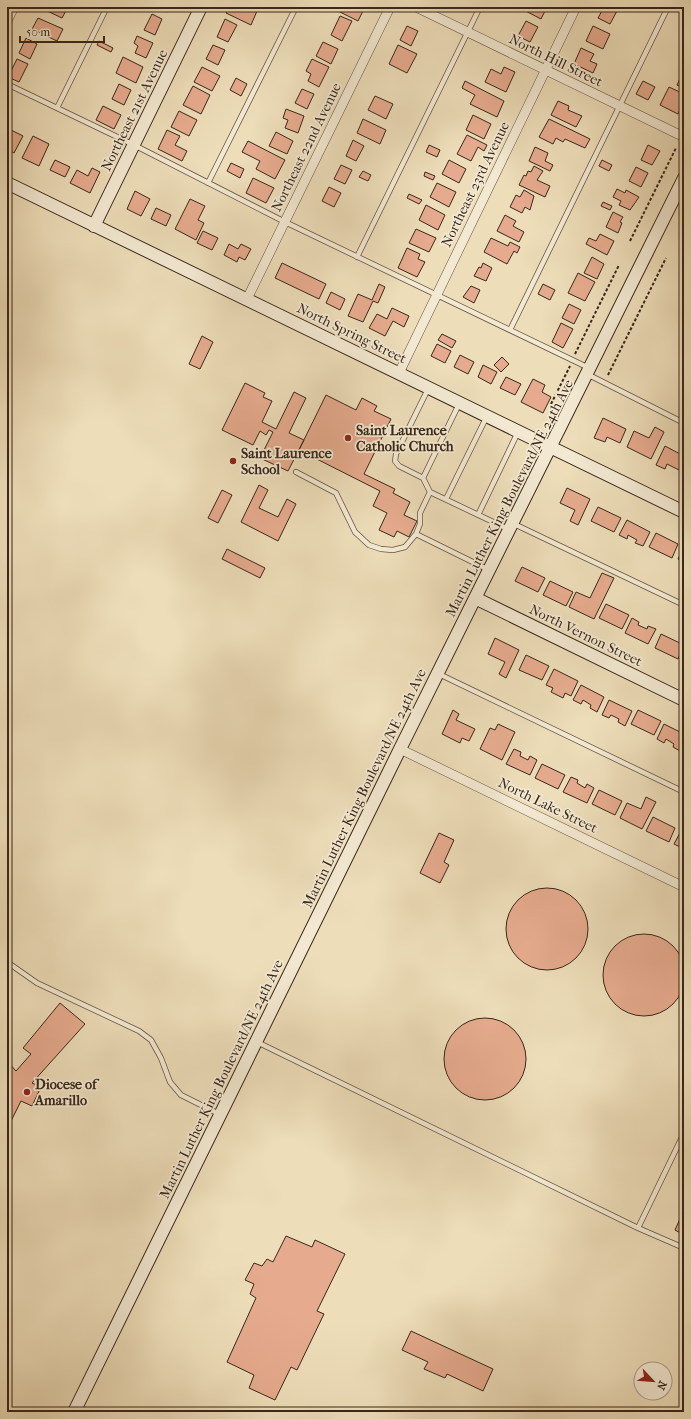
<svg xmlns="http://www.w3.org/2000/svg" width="691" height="1419" font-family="'IM FELL French Canon',serif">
<rect width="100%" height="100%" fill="#edddb9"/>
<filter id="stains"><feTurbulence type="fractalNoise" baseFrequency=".005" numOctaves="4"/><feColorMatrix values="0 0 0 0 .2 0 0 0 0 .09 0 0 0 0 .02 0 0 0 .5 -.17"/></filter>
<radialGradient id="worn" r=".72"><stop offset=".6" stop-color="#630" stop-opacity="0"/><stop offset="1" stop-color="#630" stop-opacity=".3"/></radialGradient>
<!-- building -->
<path fill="#e6ab8e" stroke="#392719" d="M44,7h24l-6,11 -19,-9z
M156,7h13l-2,5z
M229,7h20l8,4 -6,14 -25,-12z
M338,7h27l-7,14 -22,-11z
M518,7h29l-6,12z
M604,7h9l5,2 -8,15 -12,-6z
M152,14l10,5 -7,16 -11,-5z
M340,16l12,5 -10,20 -11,-6z
M38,18l25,11 -6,12 -25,-12z
M225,19l12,6 -9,17 -11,-5z
M526,21l12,6 -8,15 -12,-6z
M407,26l11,5 -7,15 -11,-6z
M593,26l17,8 -7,15 -17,-8z
M137,36l16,7 -7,15 -11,-5 3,-7 -4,-3z
M26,38l11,6 -7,15 -11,-6z
M99,41l14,7 -2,4 -14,-7z
M323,42l15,7 -7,15 -15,-8z
M213,45l12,5 -7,15 -12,-6z
M398,45l19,9 -10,19 -18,-9z
M581,48l13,6 -4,7 7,3 -4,9 -19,-9z
M123,57l20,10 -7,16 -20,-10z
M17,59l11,5 -9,18 -11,-5z
M312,59l17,8 -10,20 -11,-6 3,-7 -5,-3z
M202,67l18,9 -8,15 -18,-9z
M504,67l11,5 -9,20 -21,-10 6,-13 10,5z
M684,70v19l-7,-4z
M236,78l11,6 -6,12 -11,-6z
M465,81l39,20 -7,16 -27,-13 5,-9 -13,-7z
M643,81l12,6 -7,13 -12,-6z
M119,84l12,6 -7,15 -12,-6z
M193,86l17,9 -9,19 -18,-9z
M669,87l15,7v8l-6,12 -18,-9z
M302,89l12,5 -7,15 -12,-6z
M375,96l18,8 -7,15 -18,-9z
M558,101l11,5 -1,4 14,6 -6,11 -25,-12z
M103,106l18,9 -7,14 -18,-9z
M286,109l18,7 -6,17 -13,-5 3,-8 -5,-2z
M179,111l18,9 -8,16 -18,-9z
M473,115l18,9 -7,15 -18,-9z
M363,119l23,11 -6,14 -23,-11z
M549,119l41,20 -5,9 -20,-9 -2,3 -7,-4 -3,6 -14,-7z
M9,129l14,7 -9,17 -7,-4z
M167,130l13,6 -5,9 12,6 -5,10 -24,-12z
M276,132l17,9 -6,13 -18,-8z
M467,135l20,10 -3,6 -6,-4 -7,14 -14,-7z
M33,136l16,8 -10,22 -17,-8z
M353,140l11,6 -8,15 -10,-5z
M248,141l37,19 -10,19 -19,-10 4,-8 -18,-9z
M429,145l11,5 -3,7 -11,-5z
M648,145l12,6 -8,14 -11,-5z
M535,147l13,6 -3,8 8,4 -3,6 -21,-10z
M55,160l15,7 -5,10 -15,-7z
M449,160l17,9 -7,14 -17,-9z
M602,160l10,5 -3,6 -10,-5z
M231,163l13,6 -4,9 -13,-7z
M341,165l11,5 -7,14 -11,-5z
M534,166l9,5 -6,9 13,6 -5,11 -26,-12 5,-10 2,1 2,-5 3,1z
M636,167l12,6 -7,14 -12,-6z
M92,168l8,4 -10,21 -20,-10 7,-13 11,6z
M363,171l8,4 -3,6 -9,-4z
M425,172l10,4 -2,4 -9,-4z
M253,178l21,10 -8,15 -20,-10z
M437,183l19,9 -7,15 -19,-10z
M329,187l12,6 -7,14 -12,-6z
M617,189l8,4 1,-3 13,7 -9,13 -11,-5 2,-4 -8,-4z
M524,190l10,6 -4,14 -5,-3 -3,6 -12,-6 6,-12 4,2z
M135,191l15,8 -9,17 -14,-7z
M409,194l13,6 -3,4 -12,-6z
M190,199l15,7 -7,14 6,3 -8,17 -21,-11z
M603,202l9,4 -2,4 -9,-4z
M426,205l19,10 -7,15 -19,-10z
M156,208l15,7 -5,11 -15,-7z
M613,212l10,5 -3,5 2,1 -4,10 -12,-6z
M505,215l11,6 -3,5 11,6 -5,10 -22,-11z
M416,229l20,9 -7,14 -20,-9z
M203,231l15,7 -6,12 -15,-7z
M600,234l14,7 -7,14 -21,-11 3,-6 7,3z
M491,238l17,8 2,-4 10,5 -3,6 -3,-2 -7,13 -23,-12z
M229,244l9,5 3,-5 10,5 -6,11 -6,-3 -2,5 -13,-7z
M407,248l13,6 -2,5 7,3 -8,15 -19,-9z
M592,257l12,7 -7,15 -13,-6z
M282,263l44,21 -7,15 -44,-21z
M483,263l9,5 -6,13 -12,-5 5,-9 2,1z
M578,273l17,9 -10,19 -17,-8z
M379,284l6,3 -7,16 -5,-2 -10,21 -15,-6 10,-22 14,6z
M543,284l12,6 -5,10 -12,-6z
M471,286l9,4 -6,13 -11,-6z
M331,292l14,7 -5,11 -14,-7z
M569,304l12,6 -7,14 -12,-6z
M392,308l17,8 -5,11 -11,-6 -8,15 -16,-8 8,-14 10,5z
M561,323l12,6 -10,19 -11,-6z
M442,334l14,7 -4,7 -14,-8z
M202,336l11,6 -13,27 -11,-5z
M437,344l14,7 -6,12 -14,-7z
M460,355l14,7 -6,12 -14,-7z
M502,357l7,7 -8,8 -7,-7z
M483,365l14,7 -6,12 -13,-7z
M506,377l15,7 -6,11 -15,-7z
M533,379l12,6 -3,7 9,5 -8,16 -22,-11z
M245,383l20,10 -2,4 9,4 -10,21 14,7 18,-37 12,6 -17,35 15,7 -16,31 -28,-13 13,-26 -4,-2 -3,5 -6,-4 -7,14 -31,-15z
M326,395l30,15 6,-12 15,8 -3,5 17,8 -27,55 31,15 -2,4 17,9 -6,13 13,6 -8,16 -12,-6 -3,6 -15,-7 8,-17 -14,-7 7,-15 -81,-41z
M603,418l23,11 -6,14 -13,-6 -2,5 -11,-4z
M655,427l9,5 -13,27 -24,-12 7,-16 15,7z
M665,446l19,10v5l-5,9 -12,-6 -2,5 -9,-4z
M259,485l9,5 -9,18 19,9 9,-18 9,5 -18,37 -37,-19z
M567,488l23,11 -12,26 -8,-4 5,-11 -15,-7z
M222,490l10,5 -14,28 -10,-5z
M598,507l23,11 -7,14 -23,-11z
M627,520l23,12 -7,14 -8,-3 2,-3 -9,-5 -1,4 -8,-4z
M656,533l22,11 -6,14 -23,-11z
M684,546v16l-6,-3z
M227,549l38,19 -5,10 -38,-19z
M522,567l23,11 -7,14 -23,-11z
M602,573l12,5 -20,41 -25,-12 7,-15 14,6z
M550,581l23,11 -7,14 -23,-11z
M606,604l23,11 -7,14 -23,-11z
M632,618l7,4 -1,3 9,4 1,-3 8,3 -8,15 -23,-11z
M661,634l23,11 -6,14 -23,-11z
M495,638l24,12 -13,28 -7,-4 6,-12 -17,-8z
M526,655l23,11 -7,14 -23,-10z
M554,669l24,12 -7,15 -6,-3 -2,5 -12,-6 2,-4 -7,-3z
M581,685l23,12 -7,15 -7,-4 1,-3 -8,-5 -2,4 -8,-4z
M609,700l23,11 -7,15 -7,-4 1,-3 -8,-4 -2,3 -7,-3z
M453,710l6,4 -3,6 19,9 -6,12 -7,-3 -2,5 -18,-9z
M638,710l23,11 -7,14 -23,-11z
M498,724l17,8 -13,28 -22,-11 10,-21 5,2z
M664,724l20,10v9l-4,8 -7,-4 1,-3 -8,-5 -2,4 -7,-4z
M514,749l7,3 -1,4 8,4 2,-4 7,4 -7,15 -24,-11z
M542,764l23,11 -7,14 -23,-11z
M571,777l7,3 -1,3 8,5 2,-4 7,4 -7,15 -24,-11z
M599,790l23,11 -7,14 -23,-11z
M646,797l10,5 -14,27 -22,-11 7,-15 14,6z
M653,817l22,11 -6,14 -23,-11z
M682,829l2,1v19l-10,-5z
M439,833l15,7 -10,22 5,3 -9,18 -20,-10z
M506 929a41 41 0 1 1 82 0a41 41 0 1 1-82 0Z
M603 975a41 41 0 1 1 82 0a41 41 0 1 1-82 0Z
M60,1003l25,21 -53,59 9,4 -9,19 -11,-5 -11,22 -3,15v-77l9,10 15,-17 -8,-6z
M444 1059a41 41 0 1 1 82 0a41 41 0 1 1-82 0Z
M684,1210v25l-9,-5z
M286,1236l26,11 3,-7 30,14 -28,57 7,3 -27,56 -6,-3 -16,33 -26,-12 5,-13 -27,-13 29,-64 -6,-4 4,-10 -9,-4 9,-17 8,3 5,-7 6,3z
M411,1331l82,38 -10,22 -36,-17 -2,4 -21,-9 4,-7 -26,-12z"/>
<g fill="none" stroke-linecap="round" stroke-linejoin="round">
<defs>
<path id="lane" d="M7,84l127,61 151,77 304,146
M57,108l50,-101
M208,183l88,-176
M357,257l123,-250
M510,330l158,-323
M587,374l97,49
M428,389l-32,65 -1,7 4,5 24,12 36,-74
M296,472l40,21 19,39 14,13 12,4 12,1 12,-3 11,-13
M423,478l7,14
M446,499l41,-83
M478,515l40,-83
M512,523l172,82
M489,570l-73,-36 4,-10v-11l10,-21 78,37
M439,674l245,118
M7,962l30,21 102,48 12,9 10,18 9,24 11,13 38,19
M257,1042l381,186 46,20
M638,1228l46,-95"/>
<path id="street" d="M416,7l268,130
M7,21l7,-14
M247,299l143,-292
M399,373l177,-366
M400,749l284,138"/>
<path id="secondary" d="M7,183l677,329
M94,226l107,-219
M475,598l209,102
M74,1412l326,-663 284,-571"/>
</defs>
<!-- lane casing -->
<use href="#lane" stroke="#665441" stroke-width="6"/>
<!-- street casing -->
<use href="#street" stroke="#665441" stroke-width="10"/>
<!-- secondary casing -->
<use href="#secondary" stroke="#392719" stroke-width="14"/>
<!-- path -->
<path stroke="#392719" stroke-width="2" stroke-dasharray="3 2" stroke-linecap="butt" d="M630,241l46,-93
M575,354l44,-89
M608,375l58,-117
M551,404l19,-38"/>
<!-- lane -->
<use href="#lane" stroke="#f3e9d2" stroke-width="4.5"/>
<!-- street -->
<use href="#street" stroke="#f3e9d2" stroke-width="9"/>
<!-- secondary -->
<use href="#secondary" stroke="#f3e9d2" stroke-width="12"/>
</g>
<!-- markers -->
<g fill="#8f2418" stroke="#f3e9d2" stroke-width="1.5">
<circle cx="348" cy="438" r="4"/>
<circle cx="233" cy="461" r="4"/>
<circle cx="27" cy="1092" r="4"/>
</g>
<g text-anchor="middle" stroke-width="3.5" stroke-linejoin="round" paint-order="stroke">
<!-- street labels -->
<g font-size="14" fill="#392719" stroke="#f3e9d2">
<text transform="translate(556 60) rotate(26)" y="5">North Hill Street</text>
<text transform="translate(134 110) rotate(-64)" y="5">Northeast 21st Avenue</text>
<text transform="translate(306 147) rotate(-64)" y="5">Northeast 22nd Avenue</text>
<text transform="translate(475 184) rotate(-64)" y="5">Northeast 23rd Avenue</text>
<text transform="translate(352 333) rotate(26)" y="5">North Spring Street</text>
<text transform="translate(509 498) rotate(-63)" y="5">Martin Luther King Boulevard/NE 24th Ave</text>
<text transform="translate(586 635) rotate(26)" y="5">North Vernon Street</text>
<text transform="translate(364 788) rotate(-64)" y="5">Martin Luther King Boulevard/NE 24th Ave</text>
<text transform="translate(548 805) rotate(26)" y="5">North Lake Street</text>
<text transform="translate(221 1079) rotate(-64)" y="5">Martin Luther King Boulevard/NE 24th Ave</text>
</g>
<!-- poi labels -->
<g font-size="14" font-weight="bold" fill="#392719" stroke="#f3e9d2" text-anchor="start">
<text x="356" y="435">Saint Laurence<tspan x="356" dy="16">Catholic Church</tspan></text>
<text x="241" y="458">Saint Laurence<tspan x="241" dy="16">School</tspan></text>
<text x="35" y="1089">Diocese of<tspan x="35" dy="16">Amarillo</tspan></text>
</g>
</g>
<!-- margin -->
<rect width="691" height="1419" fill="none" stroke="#edddb9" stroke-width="24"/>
<rect x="8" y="8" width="675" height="1403" fill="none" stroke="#392719" stroke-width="2"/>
<rect x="12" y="12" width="667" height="1395" fill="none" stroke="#392719"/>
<!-- north arrow -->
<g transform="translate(653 1381) rotate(116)"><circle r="19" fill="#f3e9d2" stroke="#a99b88"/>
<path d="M0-3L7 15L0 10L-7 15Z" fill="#8f2418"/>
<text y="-6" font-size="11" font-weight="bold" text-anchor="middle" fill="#392719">N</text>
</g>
<!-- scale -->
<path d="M20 36v6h84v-6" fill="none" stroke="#392719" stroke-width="2"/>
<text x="26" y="36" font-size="12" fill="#392719" stroke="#f3e9d2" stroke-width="3" paint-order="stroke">50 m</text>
<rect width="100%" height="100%" filter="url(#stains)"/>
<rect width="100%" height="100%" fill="url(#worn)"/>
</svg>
